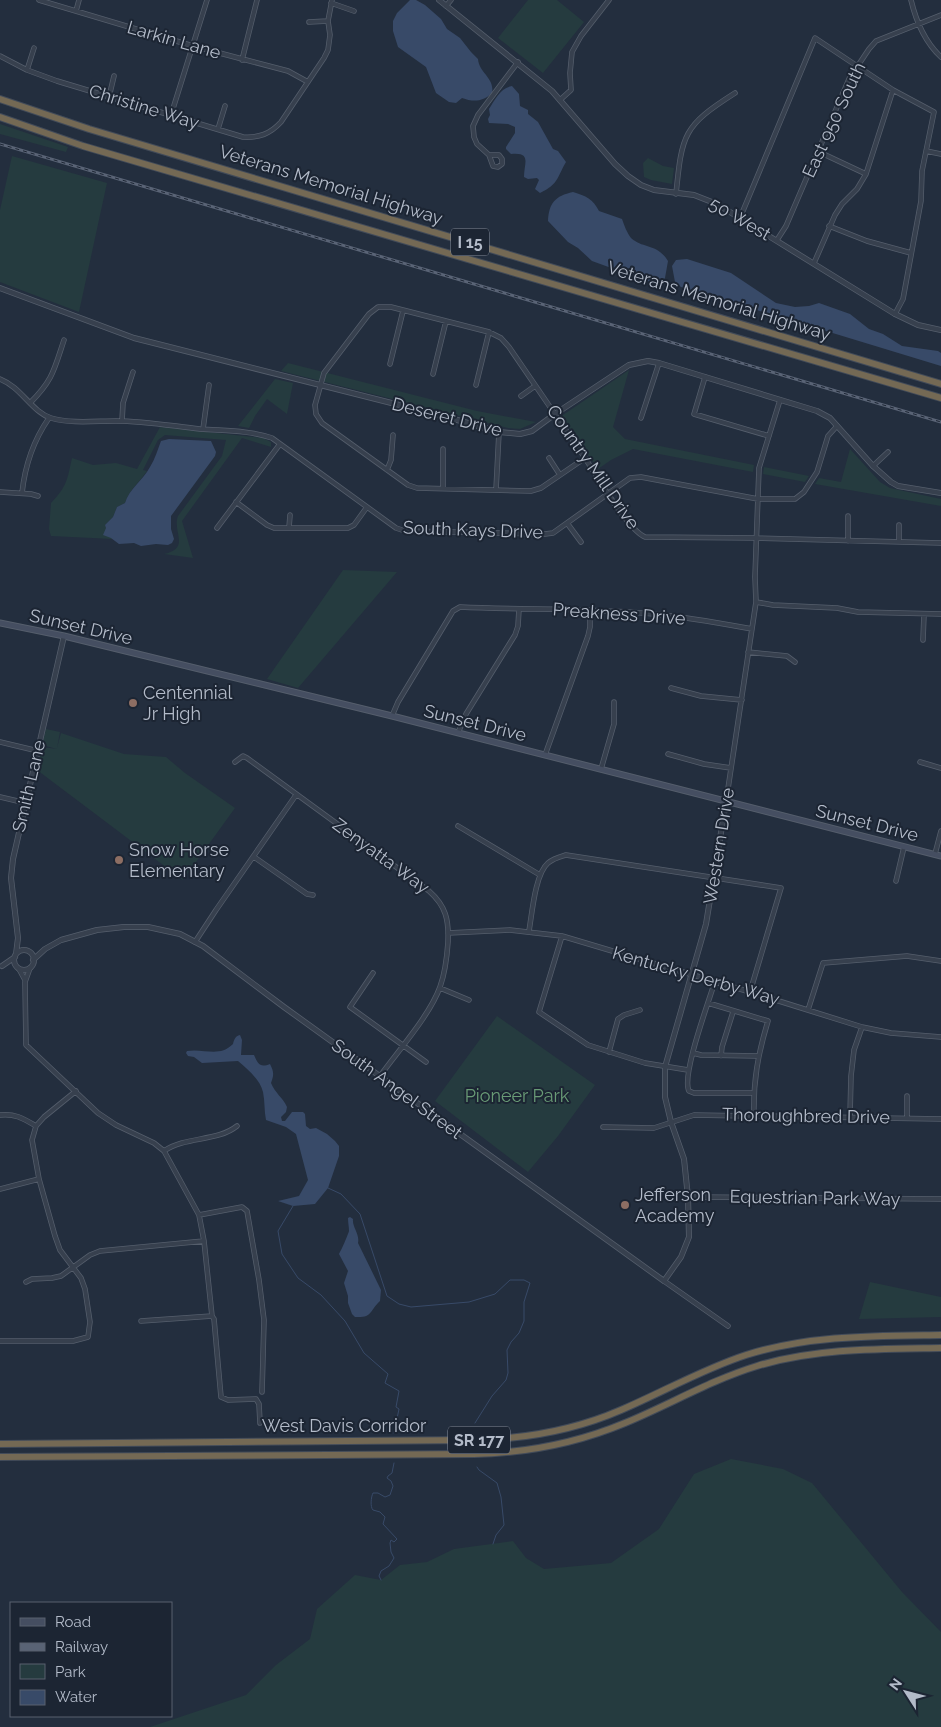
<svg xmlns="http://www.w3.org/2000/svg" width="941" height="1727" font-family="Raleway,sans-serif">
<rect width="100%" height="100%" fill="#232e3e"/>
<!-- green -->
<path fill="#253b3f" d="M528,0h29l27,22 -41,51 -45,-35z
M0,124l68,23 -2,5 -66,-18z
M12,156l95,27 -28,129 -79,-30v-72z
M648,158l15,8 11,2 -2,16 -21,-4 -7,-3 -1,-14z
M288,363l189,48 59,11 -16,7 -12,-1 -227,-57z
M629,370l-16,57 12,12 129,26 -1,7 -120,-23 -22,11 -13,9 -36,-52 1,-2z
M275,379l18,4 -6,31 -20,-15 -12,17 -6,12 -11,-2z
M160,427l103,11 8,4v5l-29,-9 -60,83 11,37 -29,-4c27,-6 8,-22 14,-38l44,-60 4,-16 -61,-5 -7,5 -15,30 4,1c-7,11 -18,19 -22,32l-8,4 -4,10 -8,8 8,14 -62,-3 -2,-7 2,-26c16,-17 16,-22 21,-45l21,7 23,-2 21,6z
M850,449l30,33 10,6 51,11v7l-126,-22 4,-6 22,4z
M764,467l45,9 -4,6 -42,-8z
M343,570l54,2 -99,116 -31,-9z
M46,729l14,3 -3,16 4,-15 63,21 42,3 19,16 50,35 -52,72 -146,-110 5,-23 15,2 -15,-4z
M497,1016l98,69 -37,51 -30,36 -93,-71z
M870,1282l71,15v20l-82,2z
M731,1459l52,10 29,14 90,109 39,40v95h-791l96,-32 30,-30 34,-26 7,-30 38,-34 26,5 19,-15 27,-3 27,-13 59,-8 13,17 18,11 67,-6 48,-34 35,-55z"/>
<!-- water -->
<path fill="#384a68" d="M410,0h6l9,5 16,14 6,10 13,9 11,14 7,7c1,14 17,19 14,34 -9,9 -19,9 -30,5l-6,5 -7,-1 -13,-9 -10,-26 -28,-20 -5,-16v-10l4,-8z
M512,86l7,8 1,12 8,4v4l10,8 15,27 5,2 8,11c-9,15 -7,22 -26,31l-5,-4 4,-9 -2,-2 -9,1 -4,-2c0,-14 8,-25 -13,-23l-5,-5v-2l9,-14v-6l-7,-3 -19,-1 -1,-4 2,-4 -1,-6c6,-9 11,-21 23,-23z
M573,192c13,4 20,7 26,19l23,8c2,6 5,14 9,19 12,11 26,5 37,23l-3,17 -7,7 -66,-24 -14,-13 -10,-6 -20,-21c1,-18 7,-25 25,-29z
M687,259l44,14 45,30 19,4 14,-1 10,-3 31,11 19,15 14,5 19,12 36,5 3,2v13l-260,-79 -6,-5 -3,-16 4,-6z
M169,439l42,2 5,11 -1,4 -44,60v13l3,10 -2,4 -4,2 -12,-1 -15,2 -7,-3 -15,1 -8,-6 -8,-3 3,-7 -1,-3 8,-8 4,-10 8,-4c4,-14 18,-23 25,-36 5,-8 8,-18 11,-26z
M240,1035l2,5 -1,15h13c4,9 6,13 16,9 4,8 4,11 1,19 4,10 12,15 16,24l-1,5 -5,5 1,4h3l7,-9h11l2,2 1,12 4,3 6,-1 11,6 8,7 4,5v10l-11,32 -13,16 -22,2 -15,-5 21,-5 9,-16 -12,-46 -10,-7 -20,-7c-2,-9 -1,-19 -3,-28 -3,-13 -16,-23 -25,-31l-36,2 -8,-6 -6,-1 -2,-3 1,-2c17,-3 32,7 46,-7 1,-4 2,-8 7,-9z
M350,1217l3,2c-1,8 7,15 5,24l23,47 -1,11c-11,10 -7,17 -25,16l-3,-3 -4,-11v-7l-4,-13 4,-12 -9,-17c2,-3 9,-19 10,-23 0,-4 -1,-8 -1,-13z"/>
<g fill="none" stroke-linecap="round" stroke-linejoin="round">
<!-- stream -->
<path stroke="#384a68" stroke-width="1" d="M328,1188l13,6 19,20 27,82 12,8 12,3 58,-5 26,-8 15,-14h14l6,3 -6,19v19l-5,12 -8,9 -4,8 1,23 -2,7 -14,16 -17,27
M293,1206l-15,25 4,23 16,24 23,17 24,26 19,32 24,21 -3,9 14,8 -3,16 3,2 -5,24
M477,1467l2,3 18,13 4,14 3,28 -8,10 -3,9
M381,1580l-2,-4 2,-5 8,-5 5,-8 -3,-6 -1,-9 1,-3 3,2 3,-3 -14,-15 2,-7 -5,-5 -7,-2c-3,-3 -2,-13 0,-17h5l7,4 5,-2 3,-9 -2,-5 -4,-3 1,-2 4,-3 2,-10"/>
<defs>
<path id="minor" d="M39,0l154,46 95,25 20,11
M911,0c5,21 14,42 30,57
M331,3l23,8
M446,6l5,-6
M76,11l3,-11
M309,22l19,-1
M0,56l27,14 30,11 186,56c16,1 27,-3 38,-15l43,-64 4,-8 2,-15 -2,-14 4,-21
M242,60l15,-60
M27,70l7,-22
M109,97l5,-21
M560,100l11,-10 -1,-17 2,-21 9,-16 28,-36
M171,115l36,-115
M218,129l7,-23
M817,151l49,23
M926,151l15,3
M489,155h10l3,4v5l-4,3 -5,-1 -4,-11 -12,-11 -3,-7 -1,-11 5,-11 40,-53
M676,194c6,-60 7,-68 59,-101
M740,218l75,-180 78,52 41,22 -12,59 -1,30 -18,98 -8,15
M829,226l38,15 44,12
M777,240l9,-14 63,-147 20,-30 7,-8 65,-26
M814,263l21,-48 7,-11 15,-15 9,-15 27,-84
M390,364l13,-53
M433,374l13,-53
M705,377l-11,37 75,22
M0,379c21,8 32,33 51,39 20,6 45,3 65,3 28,0 56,5 84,8 25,2 48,1 72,9l124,90 9,3 140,3 8,-1 77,-55 11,-1 117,22h37l9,-7 13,-20 11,-36 9,-10
M476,385l13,-53
M521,396l14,-10
M30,403c23,-23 24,-33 34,-63
M641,418l18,-55
M122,421l1,-18 10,-31
M203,429l6,-44
M549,458l11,17
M585,458l-44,30 -10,3 -114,-3 -9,-3 -86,-62 -6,-9 -1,-9 9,-32 45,-59 9,-7h13l98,25 12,6 8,9c25,37 51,74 76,111 12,18 43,72 60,79l112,1 184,5
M873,466l15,-14
M387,470l4,-10 2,-25
M443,488v-39
M496,490l3,-58
M0,492l31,2 7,2
M22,493c3,-28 11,-52 27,-75
M236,502l31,23 7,3h74l6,-3 13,-18
M848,516v25
M567,523l14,19
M217,528l63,-84
M289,528l1,-13
M899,541v-16
M756,602l17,3 64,3 21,4 83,2
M923,640l1,-26
M748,652l39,4 8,6
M671,688l30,8 41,4
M392,716l6,-14 55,-91 7,-4c65,3 130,1 194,7 33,3 65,9 98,15
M458,733l8,-19 49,-79 3,-9 1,-17
M0,742l38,9
M668,754l36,10 27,4
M545,755l43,-119 2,-9v-17
M235,762l8,-6 4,2 182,133c17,15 20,29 19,51 -1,15 -3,31 -8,45 -10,28 -42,64 -60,89
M920,762l21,6
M601,769l13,-45v-22
M0,797l26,6
M726,802l30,-200 -1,-25 4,-109 21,-68
M458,826l82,49
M935,854l6,-23
M254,857l53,37 6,1
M896,881l8,-34
M529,931c3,-17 6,-57 19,-68 6,-5 11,-6 18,-8l215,33 -31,104
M448,933l62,-3 52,6 188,56 112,35 29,6 50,4
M562,936l-23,76 49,33 57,18 43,7
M195,942l21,-32 80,-115
M30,968l-5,14 1,63 72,68 18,12 38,18 10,8 35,64 5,26 8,75 2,3 7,78 7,3 28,-1 3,5 1,19
M19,969l6,11
M373,973l-23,34 76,55
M715,981c-6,20 -34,95 -26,110l5,2h60
M440,988l29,12
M708,1003l60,18c-10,33 -15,60 -14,95
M808,1010l15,-47 84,-7 34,5
M609,1052l9,-33 6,-4 16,-5
M693,1053l8,2 57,1
M721,1056l1,-9 11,-35
M0,1115c15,-2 24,4 36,11
M850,1116l1,-40 3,-26 8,-23
M907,1118v-22
M603,1127l51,1 40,-13 247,4
M164,1151c22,-15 53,-9 73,-25
M0,1189l39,-10
M688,1197l253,2
M199,1215l43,-8 5,4 12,69 5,40 -2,72
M664,1281l64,45
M26,1282l6,-3 20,-1 9,-2 29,-21 10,-4 104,-10
M141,1321l71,-5
M0,1341h73l15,-4 2,-15 -5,-33 -4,-11 -21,-28 -5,-14 -16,-57 -7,-39 4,-14 8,-9 32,-26"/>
<path id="tertiary" d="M439,0l113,91 63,73 13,12 13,9 13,5 40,5 23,9 178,110 23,11 23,5
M0,288l134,50 313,79 52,15 21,2 12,-3 23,-17 74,-49 19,-4 11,2 158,48 13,7 43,48 18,16 7,4 43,7
M14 960a10 10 0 1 1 20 0a10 10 0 1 1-20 0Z
M16,954l2,-16 -7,-60 2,-19 51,-223
M33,960l12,-11 16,-9 36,-10 27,-3h24l32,7 23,12 81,61 380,274 17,-24 8,-20 -1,-40 -4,-38 -13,-37 -6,-25v-30l41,-143 20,-122
M2,966l13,-9"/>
<path id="secondary" d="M0,623l64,13 328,80 549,140"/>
<path id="motorway" d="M0,99l89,30 852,255
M0,117l83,29 858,252
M0,1444l474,-4c51,-1 101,-10 147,-30 42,-18 82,-41 125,-55 64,-20 129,-19 195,-20
M0,1457l474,-3c52,-1 103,-11 151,-31 44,-18 86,-43 132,-57 59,-18 123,-17 184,-18"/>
</defs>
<!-- minor casing -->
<use href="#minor" stroke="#555e6c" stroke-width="5.5"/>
<!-- tertiary casing -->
<use href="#tertiary" stroke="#555e6c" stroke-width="6"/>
<!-- secondary casing -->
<use href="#secondary" stroke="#555e6c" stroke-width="7"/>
<!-- motorway casing -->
<use href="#motorway" stroke="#424b59" stroke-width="8"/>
<!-- minor -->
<use href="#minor" stroke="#37404e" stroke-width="4"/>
<!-- tertiary -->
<use href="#tertiary" stroke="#37404e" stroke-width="4.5"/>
<!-- secondary -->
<use href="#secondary" stroke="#454e61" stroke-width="5"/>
<!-- motorway -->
<use href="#motorway" stroke="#746954" stroke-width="6"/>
<defs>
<path id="rail" d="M0,144l941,278"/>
</defs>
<!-- rail casing -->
<use href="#rail" stroke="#596375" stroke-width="3"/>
<!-- rail -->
<use href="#rail" stroke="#1c2533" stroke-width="1" stroke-dasharray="4" stroke-linecap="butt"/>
</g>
<!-- markers -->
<g fill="#8d6e63" stroke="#1c2533" stroke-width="2">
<circle cx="133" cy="703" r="5"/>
<circle cx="119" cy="860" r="5"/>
<circle cx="625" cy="1205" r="5"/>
</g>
<g text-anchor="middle" stroke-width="4" stroke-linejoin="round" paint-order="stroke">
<!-- shield labels -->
<g fill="#1c2533" stroke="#868e9c" stroke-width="1">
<rect x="451" y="228.5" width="38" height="27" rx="4"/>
<rect x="448" y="1426.5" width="62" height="27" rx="4"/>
</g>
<g font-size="16" font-weight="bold" fill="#b3bbc9">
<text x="470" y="248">I 15</text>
<text x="479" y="1446">SR 177</text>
</g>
<!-- street labels -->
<g font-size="18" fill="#b3bbc9" stroke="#1c2533">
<text transform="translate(174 40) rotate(16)" y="6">Larkin Lane</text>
<text transform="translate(144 107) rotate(17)" y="6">Christine Way</text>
<text transform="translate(834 120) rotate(-65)" y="6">East 950 South</text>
<text transform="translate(331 185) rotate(17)" y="6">Veterans Memorial Highway</text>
<text transform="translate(740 219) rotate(30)" y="6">50 West</text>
<text transform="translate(719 301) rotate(17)" y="6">Veterans Memorial Highway</text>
<text transform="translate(447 417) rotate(14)" y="6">Deseret Drive</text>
<text transform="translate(593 467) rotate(55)" y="6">Country Mill Drive</text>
<text transform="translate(473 530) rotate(2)" y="6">South Kays Drive</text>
<text transform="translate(619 614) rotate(4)" y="6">Preakness Drive</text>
<text transform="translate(81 627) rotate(13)" y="6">Sunset Drive</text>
<text transform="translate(475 723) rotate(14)" y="6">Sunset Drive</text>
<text transform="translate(29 786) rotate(-77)" y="6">Smith Lane</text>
<text transform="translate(867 823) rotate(14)" y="6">Sunset Drive</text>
<text transform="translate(719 846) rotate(-81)" y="6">Western Drive</text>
<text transform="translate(381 856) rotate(36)" y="6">Zenyatta Way</text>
<text transform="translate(696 976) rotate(16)" y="6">Kentucky Derby Way</text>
<text transform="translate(397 1089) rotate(36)" y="6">South Angel Street</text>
<text transform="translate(806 1116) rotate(1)" y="6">Thoroughbred Drive</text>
<text transform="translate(815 1198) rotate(1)" y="6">Equestrian Park Way</text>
<text x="344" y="1432">West Davis Corridor</text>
</g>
<!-- poi labels -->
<g font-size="18" fill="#b3bbc9" stroke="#1c2533" text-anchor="start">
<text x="143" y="699">Centennial<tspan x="143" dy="21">Jr High</tspan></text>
<text x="129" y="856">Snow Horse<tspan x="129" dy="21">Elementary</tspan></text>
<text x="635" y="1201">Jefferson<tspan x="635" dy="21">Academy</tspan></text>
</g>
<!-- park labels -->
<g font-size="18" fill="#699b76" stroke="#1c2533">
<text x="517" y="1102">Pioneer Park</text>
</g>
</g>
<!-- legend -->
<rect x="10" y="1602" width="162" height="115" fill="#1c2533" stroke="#58616f"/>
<rect x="20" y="1618" width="25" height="8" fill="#454e61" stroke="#58616f"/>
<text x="55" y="1627" font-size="15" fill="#b3bbc9">Road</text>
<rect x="20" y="1643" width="25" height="8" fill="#596375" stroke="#58616f"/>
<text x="55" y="1652" font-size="15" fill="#b3bbc9">Railway</text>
<rect x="20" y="1664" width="25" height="15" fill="#253b3f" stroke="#58616f"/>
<text x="55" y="1677" font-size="15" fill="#b3bbc9">Park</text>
<rect x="20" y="1690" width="25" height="15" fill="#384a68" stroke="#58616f"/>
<text x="55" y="1702" font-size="15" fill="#b3bbc9">Water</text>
<!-- north arrow -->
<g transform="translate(906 1692) rotate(306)" stroke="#1c2533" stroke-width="4" paint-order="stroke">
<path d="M0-4L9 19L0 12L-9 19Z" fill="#b3bbc9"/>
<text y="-8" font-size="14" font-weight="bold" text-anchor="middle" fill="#b3bbc9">N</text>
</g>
</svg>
